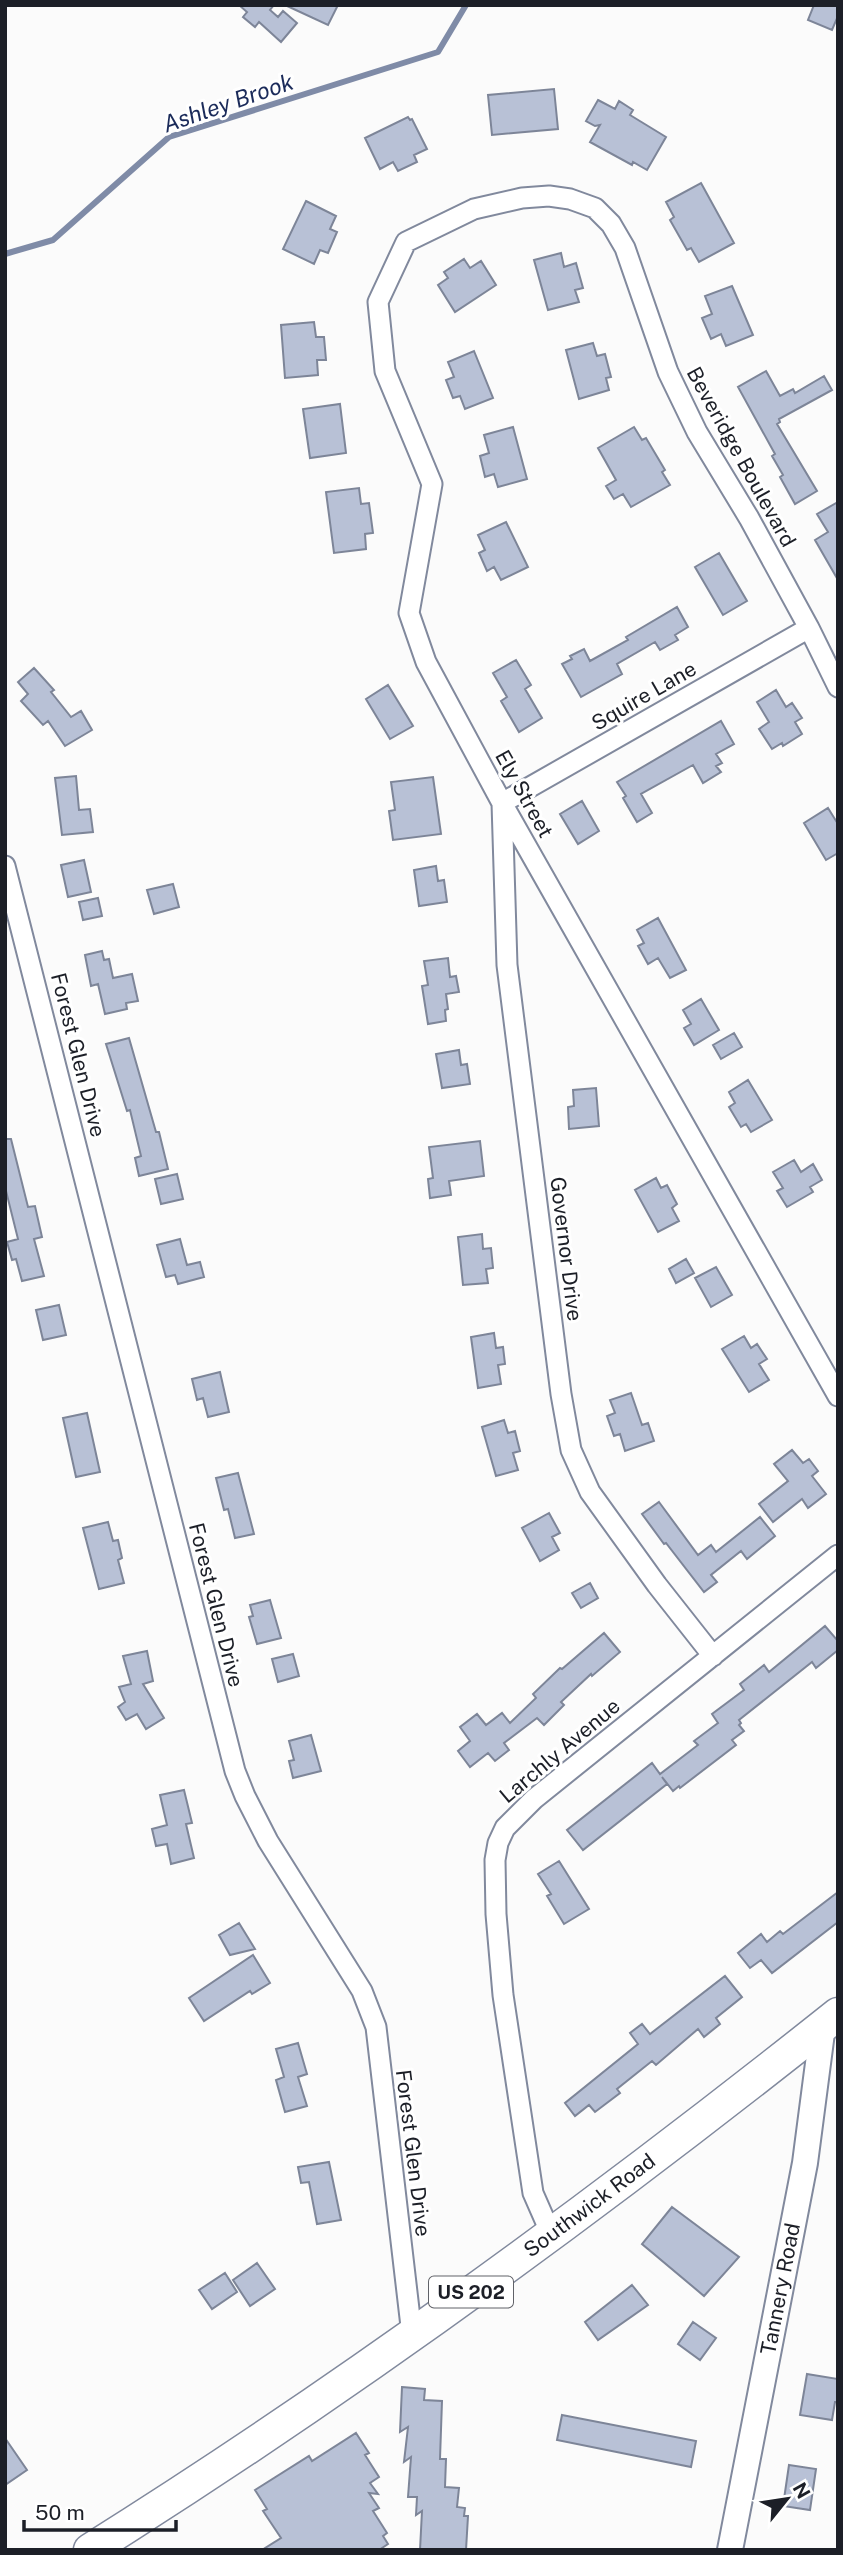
<svg xmlns="http://www.w3.org/2000/svg" width="843" height="2555" font-family="'Public Sans',sans-serif">
<rect width="100%" height="100%" fill="#fbfbfb"/>
<g fill="none" stroke-linecap="round" stroke-linejoin="round">
<!-- stream -->
<path stroke="#7f8ba7" stroke-width="6" d="M5,254l48,-14 116,-103 269,-85 28,-47"/>
</g>
<!-- building -->
<path fill="#b8c1d6" stroke="#7d8598" stroke-width="2" d="M239,5h35l-4,5 8,7 5,-6 14,12 -16,19 -22,-20 -4,5 -12,-10 4,-5z
M285,5h53l-10,20z
M814,5h24v11l-6,14 -24,-10z
M554,89l4,40 -66,6 -4,-40z
M598,100l17,9 4,-8 14,9 -3,5 36,22 -19,33 -14,-8 -1,3 -42,-23 10,-17 -5,1 -9,-5z
M408,117l2,3 2,-1 15,30 -13,6 3,7 -19,9 -5,-9 -13,7 -15,-31z
M701,183l33,60 -35,19 -8,-14 -4,2 -17,-30 4,-3 -8,-15z
M306,201l30,15 -6,13 7,3 -9,21 -8,-3 -6,14 -31,-15z
M561,253l3,14 12,-4 7,25 -8,2 4,12 -31,8 -14,-50z
M464,259l6,9 11,-7 15,24 -41,27 -17,-27 10,-7 -4,-6z
M732,286l21,49 -27,11 -5,-12 -10,5 -9,-21 10,-4 -7,-18z
M314,322l2,15h8l2,23h-9l1,15 -33,3 -4,-53z
M593,343l4,13 8,-2 6,23 -5,1 3,12 -30,9 -13,-49z
M474,351l19,47 -28,11 -5,-13 -7,2 -7,-18 8,-3 -6,-15z
M766,371l14,25 13,-7 2,4 29,-17 8,14 -53,29 1,3 -3,2 40,67 -22,13 -15,-27 3,-2 -11,-19 3,-2 -37,-67z
M340,404l6,49 -36,5 -7,-49z
M513,427l14,52 -29,8 -4,-13 -9,3 -5,-21 9,-3 -5,-18z
M634,427l8,13 4,-2 19,32 -3,2 8,13 -39,22 -8,-13 -9,5 -8,-13 10,-6 -18,-32z
M359,488l2,16 8,-1 4,30 -8,1 1,15 -32,4 -8,-61z
M838,502v78l-23,-40 13,-8 -11,-18z
M506,522l22,45 -27,13 -7,-13 -7,4 -8,-18 6,-3 -7,-15z
M719,553l28,48 -24,14 -28,-48z
M677,607l11,20 -13,8 3,5 -18,10 -5,-8 -38,22 5,10 -41,23 -19,-33 10,-5 -2,-3 14,-7 6,12 38,-21 -2,-3z
M516,660l15,25 -6,4 17,29 -23,14 -18,-31 6,-4 -14,-24z
M34,668l20,22 -3,2 20,25 10,-6 11,19 -27,16 -17,-25 -5,4 -22,-24 7,-7 -10,-12z
M388,685l25,41 -23,13 -24,-40z
M776,690l10,17 6,-4 10,15 -7,4 7,12 -19,12 -1,-3 -10,6 -13,-20 10,-7 -12,-20z
M721,721l13,23 -18,10 6,9 -6,3 5,6 -18,11 -10,-18 -52,29 11,19 -15,9 -14,-24 3,-2 -9,-14z
M76,776l3,34 11,-1 3,23 -31,3 -7,-57z
M433,777l8,57 -48,6 -4,-29 6,-1 -4,-28z
M582,801l17,30 -21,13 -18,-30z
M828,808l10,16v29l-12,7 -22,-37z
M84,860l7,32 -23,5 -7,-32z
M436,866l2,15 6,-1 3,22 -28,4 -5,-36z
M173,884l6,23 -25,7 -7,-24z
M98,898l4,18 -19,4 -4,-18z
M658,918l28,52 -16,8 -12,-20 -10,6 -10,-18 6,-3 -7,-13z
M102,951l2,9 5,-1 4,19 19,-4 6,27 -12,2 1,6 -22,5 -7,-30 -7,2 -6,-31z
M448,958l2,19 6,-1 3,16 -13,2 2,15 -3,1 1,11 -18,3 -6,-38 6,-1 -4,-24z
M701,999l18,31 -25,15 -10,-17 7,-4 -8,-14z
M734,1033l8,14 -21,12 -8,-14z
M129,1038l27,94h3l9,37 -29,7 -4,-18 6,-2 -11,-46 -3,1 -21,-67z
M459,1050l2,15 6,-1 3,20 -28,4 -6,-34z
M748,1080l24,40 -21,12 -5,-8 -5,3 -12,-20 6,-4 -6,-11z
M596,1088l3,38 -30,3 -1,-22 6,-1 -1,-16z
M5,1139h6l17,68 7,-1 7,31 -8,2 10,37 -22,5 -6,-22 -4,1 -5,-18 11,-3 -13,-52z
M480,1141l4,35 -35,5 2,14 -21,3 -2,-19 5,-1 -4,-31z
M794,1160l7,12 12,-8 9,16 -12,7 3,5 -26,15 -10,-16 6,-3 -10,-16z
M177,1174l6,25 -22,5 -6,-25z
M656,1178l5,10 6,-3 10,19 -5,4 7,13 -21,11 -23,-42z
M482,1234l1,15 8,-1 2,20 -7,1 2,14 -25,2 -5,-48z
M180,1239l7,26 13,-3 4,15 -26,7 -3,-9 -9,2 -9,-32z
M686,1259l8,14 -18,10 -7,-14z
M716,1267l16,28 -21,12 -16,-29z
M59,1305l7,30 -23,5 -7,-30z
M494,1333l2,15 7,-1 2,17 -7,1 3,19 -23,4 -7,-51z
M744,1336l7,12 6,-4 10,15 -8,5 10,16 -20,12 -27,-43z
M220,1372l9,40 -21,5 -5,-19 -6,2 -5,-21z
M631,1393l11,32 6,-2 6,18 -29,10 -5,-17 -6,2 -7,-20 8,-3 -5,-13z
M87,1413l13,59 -24,5 -13,-59z
M504,1420l4,13 7,-2 5,20 -7,2 5,17 -22,6 -14,-49z
M792,1450l11,13 6,-4 9,12 -6,5 14,18 -18,14 -6,-9 -29,23 -14,-18 29,-23 -14,-17z
M238,1473l16,61 -19,4 -7,-29 -4,1 -8,-32z
M659,1502l39,53 13,-10 5,7 44,-35 15,19 -28,23 -6,-8 -30,24 6,7 -13,10 -38,-49 -2,1 -22,-30z
M549,1513l11,20 -8,4 7,13 -19,11 -18,-33z
M108,1522l5,19 5,-1 4,18 -4,2 6,23 -25,6 -16,-61z
M590,1583l8,15 -17,10 -9,-15z
M270,1600l11,38 -24,6 -8,-27 4,-1 -3,-11z
M825,1626l13,15v9l-22,18 -4,-6 -73,58 2,3 -2,2 5,6 -12,9 4,5 -56,43 -1,-2 -6,5 -11,-14 5,7 -84,66 -16,-20 85,-67 8,11 38,-29 -4,-4 24,-18 -6,-9 32,-24 -4,-6 24,-19 5,7z
M604,1633l16,19 -28,24 -1,-2 -30,28 3,3 -20,20 -7,-7 -33,25 5,7 -14,11 -7,-8 -18,14 -12,-16 12,-10 -10,-14 17,-13 9,11 16,-12 8,10 26,-25 -3,-4 27,-26 2,1z
M147,1651l6,30 -10,3 21,34 -18,11 -9,-15 -11,6 -8,-13 7,-5 -6,-15 12,-3 -8,-28z
M293,1654l6,22 -21,6 -6,-23z
M311,1735l10,36 -28,7 -4,-17 5,-1 -5,-19z
M184,1790l8,33 -6,1 8,34 -23,6 -4,-20 -11,2 -4,-17 15,-4 -7,-30z
M559,1861l30,48 -25,15 -17,-28 4,-2 -13,-20z
M838,1892v30l-66,51 -11,-13 -11,8 -12,-15 23,-19 6,8 13,-11 3,3z
M239,1923l16,26 -25,6 -11,-20z
M253,1955l17,28 -18,11 -2,-3 -46,30 -15,-23z
M725,1976l17,21 -26,21 4,6 -16,13 -6,-8 -42,36 -4,-4 -35,28 3,4 -25,19 -6,-7 -14,11 -10,-13 73,-59 -8,-11 12,-9 8,10z
M298,2043l9,31 -9,3 9,29 -22,6 -9,-32 8,-3 -8,-28z
M329,2162l12,58 -24,4 -8,-42 -8,1 -3,-16z
M672,2207l67,50 -35,39 -62,-52z
M257,2263l18,26 -25,17 -17,-26z
M225,2273l12,19 -25,17 -13,-19z
M632,2285l16,20 -50,35 -13,-18z
M693,2322l23,16 -16,22 -22,-16z
M807,2374l31,5v23h-3l-3,18 -32,-5z
M402,2387l23,2 -1,11 18,1 -2,58h6l-1,28 14,1 -2,19 8,1 -1,8h4l-2,34h-46l2,-39 -6,4 1,-18h-9l3,-40 -7,5 4,-35 -8,5z
M562,2415l134,26 -5,26 -134,-27z
M356,2433l13,20 -4,2 14,22 -9,6 8,11 -9,-1 10,15 -6,3 14,22 -4,3 5,8 -9,6h-117l19,-12 -18,-27 4,-2 -12,-19 54,-34 3,5z
M5,2438l22,32 -22,15z
M789,2465l27,4 -6,41 -27,-4z"/>
<g fill="none" stroke-linecap="round" stroke-linejoin="round">
<defs>
<path id="minor" d="M838,687l-29,-59 -60,-110 -52,-86 -29,-60 -43,-124 -14,-24 -16,-16 -25,-9 -21,-3 -27,2 -48,11 -68,33 -28,60 7,69 47,113 -23,129 17,49 76,141 336,593
M5,866l230,905 10,25 23,45 94,150 14,36 36,308
M713,1656l-56,-71 -67,-93 -19,-42 -10,-56 -54,-429 -5,-162 307,-175
M551,2234l-18,-41 -30,-198 -7,-81 -1,-54 3,-17 7,-15 29,-29 304,-244"/>
<g id="tertiary">
<path id="s1" d="M730,2550l75,-387 18,-138"/>
</g>
<g id="trunk">
<path id="s2" d="M90,2550c260,-163 508,-345 748,-536"/>
</g>
</defs>
<!-- minor casing -->
<use href="#minor" stroke="#81899d" stroke-width="23"/>
<!-- tertiary casing -->
<use href="#tertiary" stroke="#81899d" stroke-width="28"/>
<!-- trunk casing -->
<use href="#trunk" stroke="#81899d" stroke-width="35"/>
<!-- minor -->
<use href="#minor" stroke="#fff" stroke-width="19"/>
<!-- tertiary -->
<use href="#tertiary" stroke="#fff" stroke-width="24"/>
<!-- trunk -->
<use href="#trunk" stroke="#fff" stroke-width="32"/>
</g>
<g text-anchor="middle" stroke-width="6" stroke-linejoin="round" paint-order="stroke">
<!-- shield labels -->
<rect fill="#fff" stroke="#606268" stroke-width="2" x="429" y="2276.5" width="84" height="31" rx="5"/>
<g font-size="19" font-weight="bold" fill="#1c1f27">
<text x="471" y="2299">US 202</text>
</g>
<!-- street labels -->
<g font-size="21" fill="#1c1f27" stroke="#fff">
<text transform="translate(741 457) rotate(61)" y="7">Beveridge Boulevard</text>
<text transform="translate(644 696) rotate(-30)" y="7">Squire Lane</text>
<text transform="translate(524 794) rotate(61)" y="7">Ely Street</text>
<text transform="translate(78 1055) rotate(76)" y="7">Forest Glen Drive</text>
<text transform="translate(566 1249) rotate(83)" y="7">Governor Drive</text>
<text transform="translate(216 1605) rotate(76)" y="7">Forest Glen Drive</text>
<text transform="translate(560 1751) rotate(-40)" y="7">Larchly Avenue</text>
<text transform="translate(413 2153) rotate(83)" y="7">Forest Glen Drive</text>
<text dy="7" stroke="none"><textPath href="#s2" startOffset="607">Southwick Road</textPath></text>
<text dy="7" stroke="none"><textPath href="#s1" startOffset="266">Tannery Road</textPath></text>
</g>
<!-- water labels -->
<g font-size="23" font-style="italic" fill="#1b2b5a" stroke="#fff">
<text transform="translate(228 103) rotate(-19)" y="8">Ashley Brook</text>
</g>
</g>
<!-- border -->
<rect width="843" height="2555" fill="none" stroke="#1c1f27" stroke-width="14"/>
<!-- north arrow -->
<g transform="translate(787 2499) rotate(60)" stroke="#ffffff" stroke-width="5" paint-order="stroke">
<path d="M0-5L12 26L0 18L-12 26Z" fill="#1c1f27"/>
<text y="-10" font-size="19" font-weight="bold" text-anchor="middle" fill="#1c1f27">N</text>
</g>
<!-- scale -->
<path d="M24 2520v10h152v-10" fill="none" stroke="#1c1f27" stroke-width="3.5"/>
<text x="35" y="2520" font-size="21" fill="#1c1f27" stroke="#ffffff" stroke-width="5" paint-order="stroke">50 m</text>
</svg>
